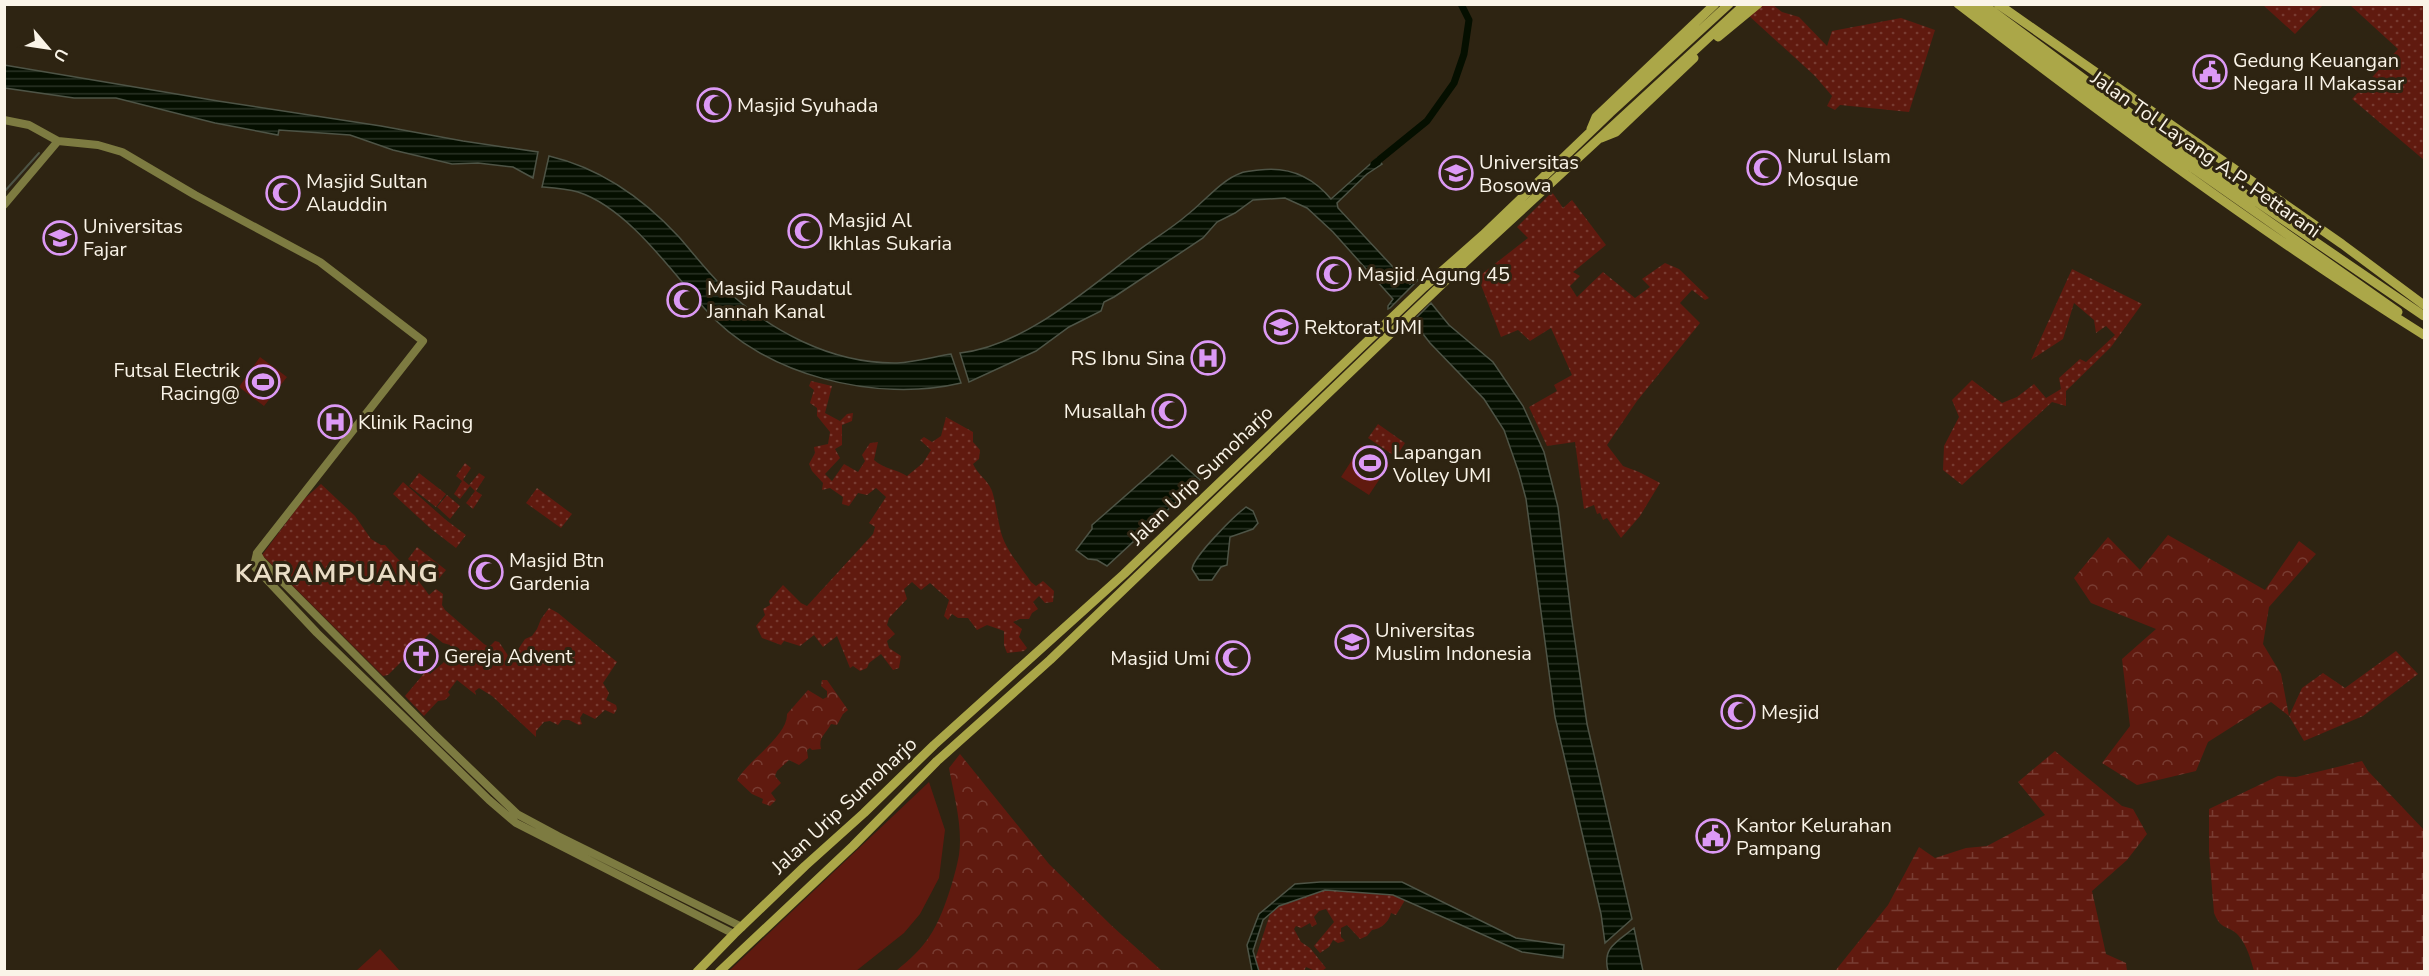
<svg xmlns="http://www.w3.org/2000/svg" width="2429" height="976" font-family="'Nunito Sans',sans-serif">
<defs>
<pattern id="grass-dots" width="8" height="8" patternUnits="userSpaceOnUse" patternTransform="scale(1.5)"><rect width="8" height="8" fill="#601a0f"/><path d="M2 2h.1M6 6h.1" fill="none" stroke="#783c32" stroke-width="1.8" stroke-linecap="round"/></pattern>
<pattern id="forest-crowns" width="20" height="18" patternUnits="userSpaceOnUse" patternTransform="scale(1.5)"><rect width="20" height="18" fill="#601a0f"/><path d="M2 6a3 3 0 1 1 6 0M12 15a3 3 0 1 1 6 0" fill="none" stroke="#783c32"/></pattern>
<pattern id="wetland-marsh" width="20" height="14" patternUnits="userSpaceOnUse" patternTransform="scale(1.5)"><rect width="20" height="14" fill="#601a0f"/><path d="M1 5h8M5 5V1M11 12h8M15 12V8" fill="none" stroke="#783c32"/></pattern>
<pattern id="water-rules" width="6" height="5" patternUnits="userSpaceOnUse" patternTransform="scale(1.5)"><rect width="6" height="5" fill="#050f00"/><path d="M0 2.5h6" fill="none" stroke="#2a3325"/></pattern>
</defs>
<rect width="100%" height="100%" fill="#2e2412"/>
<!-- grass -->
<path fill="url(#grass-dots)" d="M1763,5h10l9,7 17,5 28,29 5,-15 69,-13 34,12 -26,82 -69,-7 -5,5 -8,-4 5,-10 -17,-20 -67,-61z
M2263,5h60l-28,29z
M2350,5h74v155l-72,-61 46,-50z
M1552,192l11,16 9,-8 34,45 -33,27 7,4 -10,10 7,11 26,-25 32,26 15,-11 -8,-8 23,-16 14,6 30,29 -4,2 -13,-10 -12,13 20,20 -63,78 -30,44 16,21 16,6 21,11 -20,33 -19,22 -14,-20 -4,2 -3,-7 -3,1 -3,-9 -10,4 -9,-67 -28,4 -18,-39 28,-16 -3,-6 18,-10 -21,-47 -21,13 -12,-11 -17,7 -23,-60 50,-39 -11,-11z
M2072,269l70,35 -31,43 -45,44v15l-14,-4 -90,83 -19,-15 1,-24 15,-29 -7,-17 20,-20 30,23 15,-6 17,-13 12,14 15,-9 -2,-11 21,-19 6,3 29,-27 -9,-9 -10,7 -2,-13 -20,-17 -11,36 -32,21z
M811,381l21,5 -7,27 15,8 7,-7 6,-1 -1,8 -10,4v20l-7,4 5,9 -15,16 7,7 12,-17 14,8 7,-11 -3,-6 8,-12 8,-1 -4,18c10,9 22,9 33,16l16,-13 8,-13 -11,-10 4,-3 8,5 9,-6 5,-19 27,15v10l7,8 -1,9 -6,5c5,11 14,15 19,27 4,12 5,25 8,37 3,19 21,39 31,54l5,4 7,-5 11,10 -1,11 -8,1 -6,-7 -6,6 5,7 -6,4 -3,6h-9l-7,3 9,7 -3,8 8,11 -3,3 -17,2 -3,-8v-14l-17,-6 -10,5 -9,-12h-10l-6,-4 -4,6 -4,-4 5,-16 -19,-17 -9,7 -9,-8 -8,7 3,10 -18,19 -2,7 8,9 -8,7 2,7 12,8 -2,12 -6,2 -12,-16 -12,9 -2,5 -7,3 -7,-5 -3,2 -13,-32 -14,11 -9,-12 -14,11 -16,-5 -3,4 -19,-7 -6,-12 9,-11 -2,-6 7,-4 -1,-4 14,-16 18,18 6,3 66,-72 2,-7 -6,-4 17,-26 -10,-9 -9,7 -9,-2 -9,13 -7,-2 1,-7 -13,-9 -8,2 1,-7 -11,-12 -3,-7 6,-11 -1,-6 14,-3 2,-12 -13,-16v-8l-7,-5 4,-13 -5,-4z
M1378,424l27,19 -9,14 -28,-19z
M465,463l6,5 -8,12 6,5 10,-12 6,4 -9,14 6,4 -9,14 -7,-6 9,-12 -5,-5 -10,13 -6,-5 8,-13 -6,-5z
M419,473l27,21 -10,13 -27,-21z
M403,482l43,38 20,15 -10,13 -26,-20 -37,-34z
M321,484l34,32 16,23 10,6h4c14,16 32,32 44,50l7,-6 7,5 -1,11 3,5 39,34 5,3 6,-6 4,1 12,18 14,-21 7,-3 5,-7 4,-10 8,-11 9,5 59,49 -14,21 6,10 -3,7 10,5 1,4 -3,5 -9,-4 -10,9 -12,-6 -3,5 2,6 -3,1 -10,-5h-7l-4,5 -8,-4 -6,1 -8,9v6l-44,-41 -13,-8 -4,3 1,4 -19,-15 -9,12 2,3 -5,5 -7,1 -14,15 -19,-20 21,-25 4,3 13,-11 9,-13 -2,-5 -7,-2 -13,-10 -42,42 -5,1 -121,-121 42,-56z
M537,488l35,26 -11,14 -35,-25z
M447,495l13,11 -10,13 -13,-12z
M417,547l29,23 -10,12 -10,-9 7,-10 -9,10 -16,-14z
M2396,651l22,23 -55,42 -59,25 -15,-25 13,-28 21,-15 22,15z
M1316,888l94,4 -14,23 -5,-2c-2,9 -10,16 -19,17l-5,6 -7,3 -13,-14 -6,3v9l4,4 -7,2 -5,-3 -4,7 -9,6 -6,-7 20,-24 -8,-13 -7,2 -5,6 3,7 -5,3 -2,-4 -9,5 -5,-2 -2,3 7,13 9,6 16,20 -4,3h-7l-9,-4 -2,4 -53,1 22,-67z"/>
<!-- forest -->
<path fill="url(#forest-crowns)" d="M2168,535l97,55 34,-49 17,13 -47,53 -6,37 18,30 8,42 -18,-14 -63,40 -12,29 -59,14 -35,-22 28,-37 -8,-67 34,-30 -65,-26 -17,-25 34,-41 32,33z
M822,680h5l21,30 -5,4 -6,11 -6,-1c-5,10 -13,13 -10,25l-9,1 -2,-2 -3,2 1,8 -9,7 -10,-5 -12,11 -2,5 6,7 -10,10 5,7 -6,6 -8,-3 1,-4 -11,-5 -15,-14c11,-20 51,-44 50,-66l21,-24 15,9 4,-2v-6l-6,-5z
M960,754l89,110 63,62 50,45h-266c13,-11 26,-22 35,-37 12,-18 24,-57 28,-79 4,-28 -5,-59 -10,-87z"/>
<!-- wetland -->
<path fill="url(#wetland-marsh)" d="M2055,751l67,55 11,3 14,25 -20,26 -35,31 14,63 20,9 1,8h-292l53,-66 31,-58 16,11 31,-10 21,-2 58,-31 -27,-33z
M2362,761l6,10 56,59v141h-170c-3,-11 -7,-26 -16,-36 -9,-10 -17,-4 -24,-22l-5,-62v-42l69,-33 18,1z"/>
<!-- park -->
<path fill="#601a0f" d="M260,357l27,20 -23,29 -25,-19z
M1361,446l28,19 -20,30 -28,-18z
M929,782l16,48 -6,48 -19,36 -16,19 -48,38h-127z
M380,949l20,22h-44z"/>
<!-- water -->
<path fill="url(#water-rules)" stroke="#4e5446" stroke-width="1.5" d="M4,65l214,36 163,25 82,15 75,11 -5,26 -20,-11 -35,-4 -26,1 -59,-14 -43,-15 -71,-5 -1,5 -63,-12 -99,-25h-42l-69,-10z
M549,156c51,12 95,43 130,81 14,16 27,33 42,48 47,45 110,79 176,78 18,-1 36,-6 54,-9l10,29c-84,20 -198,-7 -256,-74 -33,-37 -77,-101 -127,-117 -11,-3 -24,-4 -36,-5z
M1377,158l5,6 -15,10 -30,29 1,5 69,74 3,2 5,-5 3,1 -28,28 -2,1v-3l5,-7 -60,-67 -26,-24 -22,-10 -32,2 -18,13 -18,9 -14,16 -89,59 -10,5 -3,9 -32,16 -33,24 -67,31 -9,-29c65,-7 128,-65 179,-103 16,-12 33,-22 48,-35 17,-13 34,-35 54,-42 5,-2 12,-2 18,-3 30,-4 53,6 72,29z
M1431,303l18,22 44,37 30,44 21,46 14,55 14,114 15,103 45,195 -27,24 -4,-29 -46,-197 -29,-218 -7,-26 -15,-43 -20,-31 -54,-56 -17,-22z
M1172,455l28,25 -93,86 -10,-6 -9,-1 -12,-9 16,-21v-4z
M1246,507l7,4 5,12 -5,6 -23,8 -3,28 -6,2 -9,13h-13l-7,-11c1,-12 42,-53 54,-62z
M1320,882h82l114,56 48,7 -1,13 -41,-6 -129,-57 -68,-5 -46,16 -16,14 -10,31 6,20h-7l-5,-26 12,-31 36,-30z
M1634,928l9,43h-35c-6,-24 9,-29 26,-43z"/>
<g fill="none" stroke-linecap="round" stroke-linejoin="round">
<!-- stream -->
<path stroke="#4e5446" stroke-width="2" d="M4,192l35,-39"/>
<!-- canal -->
<path stroke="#050f00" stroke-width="7" d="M1374,164l53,-43 27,-38 10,-29 5,-34 -8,-16"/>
<!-- secondary -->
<path stroke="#7d7b41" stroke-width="8" d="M4,120l25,5 29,16 40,4 24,7 73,43 125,67 103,79 -166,212 -3,13 63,67 172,167 27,23 218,111
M4,205l54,-64
M257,553l4,7 171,172 85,82 41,22 184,91"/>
<!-- highway -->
<path stroke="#aba748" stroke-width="9" d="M1958,4c151,116 305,230 466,331
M1969,4l174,129 255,179
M1983,4l189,140 252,172
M1998,4l344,240 82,61
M1718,37l40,-33
M1591,129l5,-12 119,-113
M1601,138l15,-6 78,-74
M697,972l37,-38 71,-68 59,-53 70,-68 190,-171 300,-287 59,-52 127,-122 119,-109
M719,972l134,-126 84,-85 113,-101 411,-394 284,-262"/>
</g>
<!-- icons -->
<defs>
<symbol id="civic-ring" viewBox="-11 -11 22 22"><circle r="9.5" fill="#2e2412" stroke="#dc99f5" stroke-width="1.5"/><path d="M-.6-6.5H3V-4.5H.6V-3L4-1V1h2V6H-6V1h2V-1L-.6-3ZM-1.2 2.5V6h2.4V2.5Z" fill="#dc99f5"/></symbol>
<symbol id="mosque-ring" viewBox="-11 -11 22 22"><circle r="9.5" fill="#2e2412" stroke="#dc99f5" stroke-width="1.5"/><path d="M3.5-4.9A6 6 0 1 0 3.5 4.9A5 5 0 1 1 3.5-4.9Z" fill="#dc99f5"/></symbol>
<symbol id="university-ring" viewBox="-11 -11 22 22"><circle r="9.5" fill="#2e2412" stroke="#dc99f5" stroke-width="1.5"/><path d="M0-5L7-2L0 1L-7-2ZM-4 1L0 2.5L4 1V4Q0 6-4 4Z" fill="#dc99f5"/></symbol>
<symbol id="hospital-ring" viewBox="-11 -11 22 22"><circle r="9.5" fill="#2e2412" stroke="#dc99f5" stroke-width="1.5"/><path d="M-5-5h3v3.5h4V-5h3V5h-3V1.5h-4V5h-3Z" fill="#dc99f5"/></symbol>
<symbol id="stadium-ring" viewBox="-11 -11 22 22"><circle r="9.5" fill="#2e2412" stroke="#dc99f5" stroke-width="1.5"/><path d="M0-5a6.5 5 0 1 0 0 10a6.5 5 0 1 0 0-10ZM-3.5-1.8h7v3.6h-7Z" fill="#dc99f5"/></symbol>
<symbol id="church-ring" viewBox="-11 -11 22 22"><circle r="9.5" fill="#2e2412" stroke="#dc99f5" stroke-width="1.5"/><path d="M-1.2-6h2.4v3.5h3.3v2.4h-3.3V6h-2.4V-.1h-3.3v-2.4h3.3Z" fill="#dc99f5"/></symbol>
</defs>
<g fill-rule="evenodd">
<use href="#civic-ring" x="2191" y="53" width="38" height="38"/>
<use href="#mosque-ring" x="695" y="86" width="38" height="38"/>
<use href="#mosque-ring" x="1745" y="149" width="38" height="38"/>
<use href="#university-ring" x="1437" y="154" width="38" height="38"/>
<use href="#mosque-ring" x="264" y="174" width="38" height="38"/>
<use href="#mosque-ring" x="786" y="212" width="38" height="38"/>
<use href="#university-ring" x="41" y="219" width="38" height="38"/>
<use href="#mosque-ring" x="1315" y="255" width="38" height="38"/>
<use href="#mosque-ring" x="665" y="281" width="38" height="38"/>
<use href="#university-ring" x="1262" y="308" width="38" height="38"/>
<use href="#hospital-ring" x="1189" y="339" width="38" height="38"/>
<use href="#stadium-ring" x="244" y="363" width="38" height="38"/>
<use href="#mosque-ring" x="1150" y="392" width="38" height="38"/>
<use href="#hospital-ring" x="316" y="403" width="38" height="38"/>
<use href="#stadium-ring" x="1351" y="444" width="38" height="38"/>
<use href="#mosque-ring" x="467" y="553" width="38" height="38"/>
<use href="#university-ring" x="1333" y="623" width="38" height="38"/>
<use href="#church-ring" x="402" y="637" width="38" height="38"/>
<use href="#mosque-ring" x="1214" y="639" width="38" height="38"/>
<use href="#mosque-ring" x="1719" y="693" width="38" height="38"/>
<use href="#civic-ring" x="1694" y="817" width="38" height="38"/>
</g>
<g text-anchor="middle" stroke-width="6" stroke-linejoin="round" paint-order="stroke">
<!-- poi labels -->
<g font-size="20" fill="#faf4e8" stroke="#2e2412" text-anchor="start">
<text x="2233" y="67">Gedung Keuangan<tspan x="2233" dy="23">Negara II Makassar</tspan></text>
<text x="737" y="112">Masjid Syuhada</text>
<text x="1787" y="163">Nurul Islam<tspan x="1787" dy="23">Mosque</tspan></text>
<text x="1479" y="169">Universitas<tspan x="1479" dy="23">Bosowa</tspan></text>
<text x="306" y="188">Masjid Sultan<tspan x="306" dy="23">Alauddin</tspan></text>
<text x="828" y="227">Masjid Al<tspan x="828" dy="23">Ikhlas Sukaria</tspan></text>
<text x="83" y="233">Universitas<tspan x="83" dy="23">Fajar</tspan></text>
<text x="1357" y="281">Masjid Agung 45</text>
<text x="707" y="295">Masjid Raudatul<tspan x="707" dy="23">Jannah Kanal</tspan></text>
<text x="1304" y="334">Rektorat UMI</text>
<text x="1185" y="365" text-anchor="end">RS Ibnu Sina</text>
<text x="240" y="377" text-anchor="end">Futsal Electrik<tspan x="240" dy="23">Racing@</tspan></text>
<text x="1146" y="418" text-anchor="end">Musallah</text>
<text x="358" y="429">Klinik Racing</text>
<text x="1393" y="459">Lapangan<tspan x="1393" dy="23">Volley UMI</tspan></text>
<text x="509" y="567">Masjid Btn<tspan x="509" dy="23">Gardenia</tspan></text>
<text x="1375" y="637">Universitas<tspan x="1375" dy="23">Muslim Indonesia</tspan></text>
<text x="444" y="663">Gereja Advent</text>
<text x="1210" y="665" text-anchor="end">Masjid Umi</text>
<text x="1761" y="719">Mesjid</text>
<text x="1736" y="832">Kantor Kelurahan<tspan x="1736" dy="23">Pampang</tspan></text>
</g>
<!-- street labels -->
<g font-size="20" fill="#faf4e8" stroke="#2e2412">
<text transform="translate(2206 154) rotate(35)" y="7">Jalan Tol Layang A.P. Pettarani</text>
<text transform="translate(1201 475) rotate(-44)" y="7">Jalan Urip Sumoharjo</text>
<text transform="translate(844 805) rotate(-43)" y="7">Jalan Urip Sumoharjo</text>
</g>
<!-- district labels -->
<g font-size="26" font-weight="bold" letter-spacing="1.5" fill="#eaddc6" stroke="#2e2412">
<text x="337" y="582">KARAMPUANG</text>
</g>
</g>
<!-- border -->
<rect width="2429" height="976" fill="none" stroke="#faf4e8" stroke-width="12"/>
<!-- north arrow -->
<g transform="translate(48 48) rotate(119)" stroke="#2e2412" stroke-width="4.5" paint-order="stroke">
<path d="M0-4.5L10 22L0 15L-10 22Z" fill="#faf4e8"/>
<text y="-9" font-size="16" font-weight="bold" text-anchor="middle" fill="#faf4e8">U</text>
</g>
</svg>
